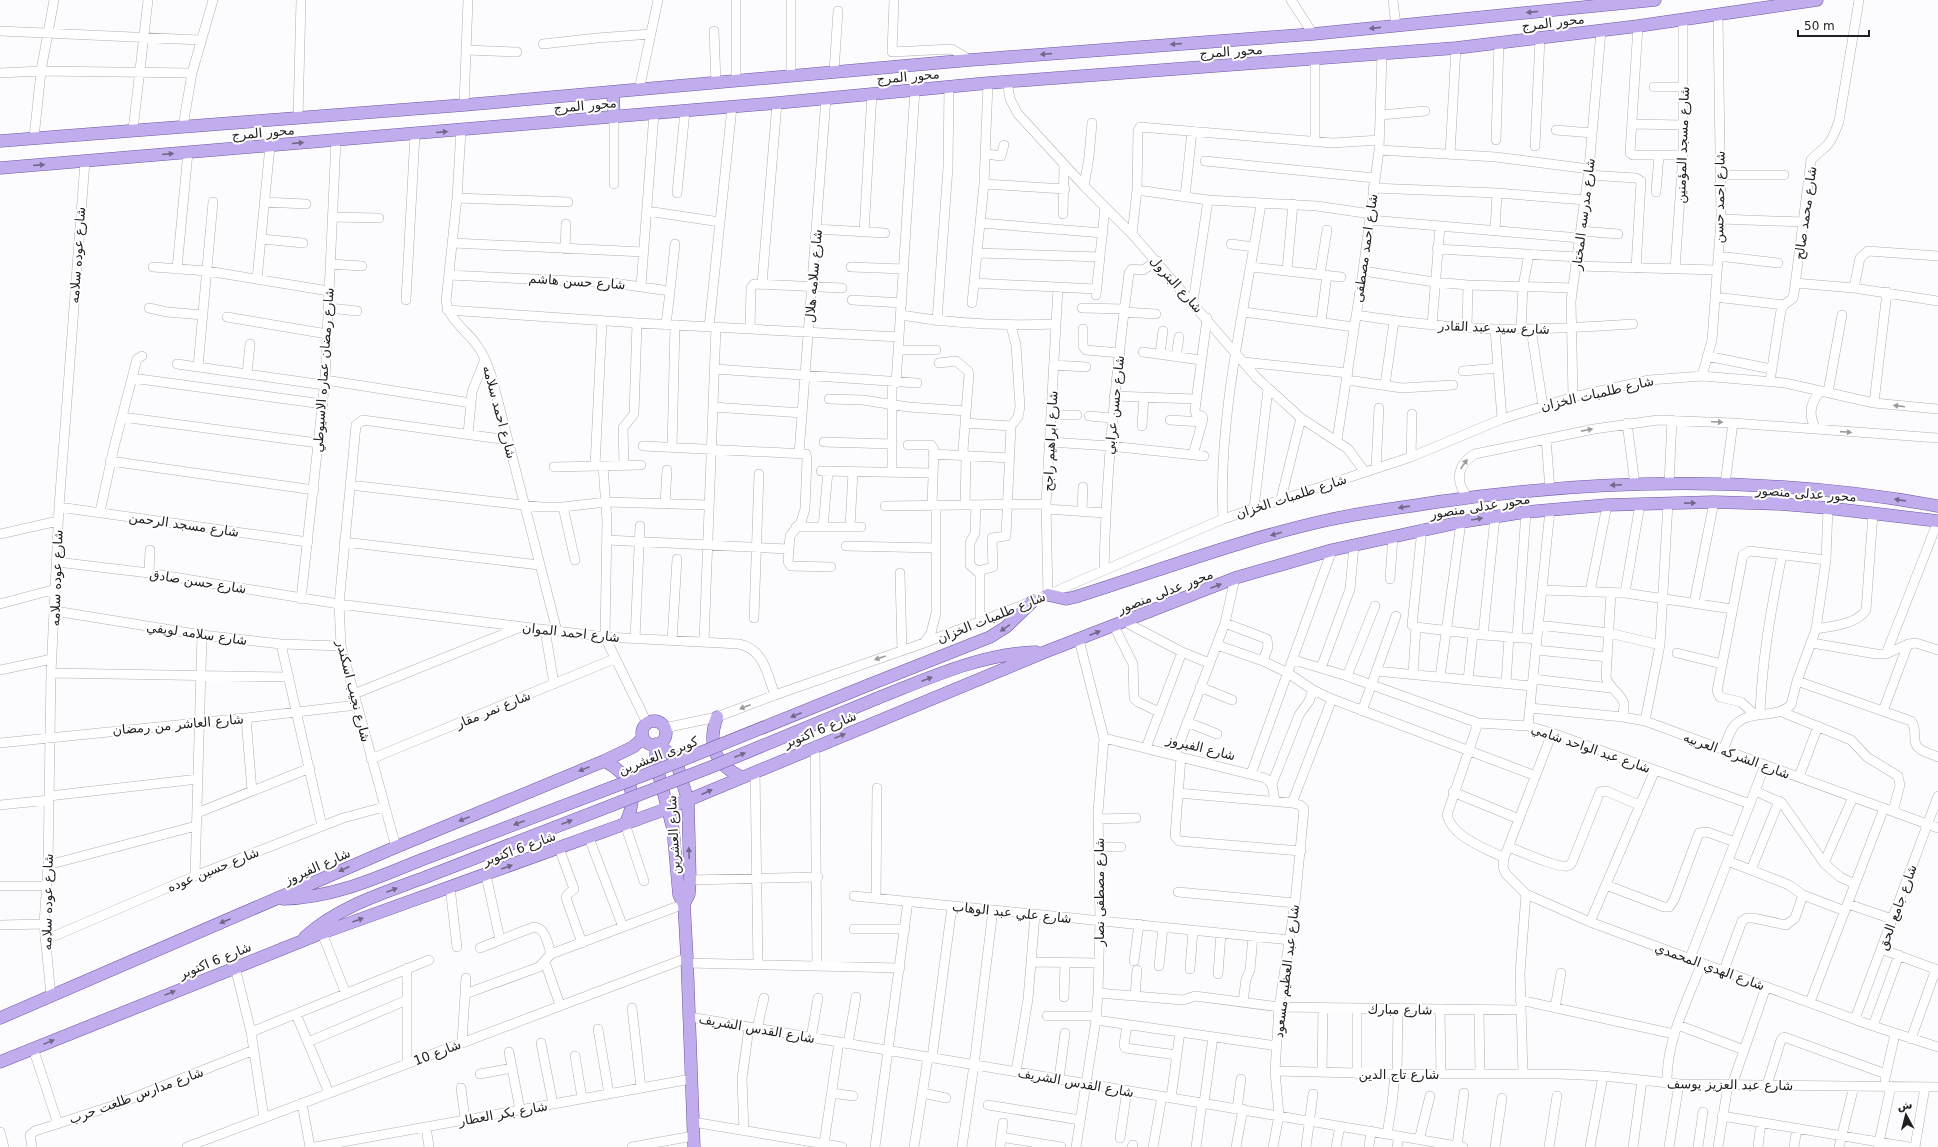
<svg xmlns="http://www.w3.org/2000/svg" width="1938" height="1147" font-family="'DejaVu Sans','Noto Naskh Arabic',sans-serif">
<rect width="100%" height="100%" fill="#fcfbfe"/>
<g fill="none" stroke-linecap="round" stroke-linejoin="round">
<defs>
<path id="minor" d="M791,0v76
M894,0l-2,52 60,-3 18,11
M1291,0l22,34
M1393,0l3,26
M1638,26l-8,127 3,2h50
M0,31l200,9
M714,31l2,52
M543,44l54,-6 54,-4
M466,50l51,2
M834,72l4,-61
M0,73l41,-2 151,2
M736,81v-81
M1007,81l3,18 8,15 66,72 48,48 125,144 44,40 47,31 17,23
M1654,87h30
M639,90l19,-90
M464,105l4,-105
M1381,115l44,-4
M298,118l3,-118
M1632,124l52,1
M183,126l9,-53 21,-73
M133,130l15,-130
M461,130l-4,68 -11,103c3,19 19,28 30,43 8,10 12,22 16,34l65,253
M1556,130l36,3
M34,138l7,-67 13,-71
M1496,140l3,-98
M1315,141v-82
M1535,146l5,-108
M1379,150l117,7 93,12
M986,154l15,2 3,-11
M1450,154l6,-106
M1205,161l170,17
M1588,175l48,3 5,3 -5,87
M1721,175h63
M614,184v-67
M984,184l81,5
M1084,186l5,-29 3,-34
M1373,188l124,5 88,7
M1137,190l71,10 109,6 54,8
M1656,192l3,-37
M677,193l8,-82
M1185,197l7,-66
M457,198l111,4
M264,202l42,2
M647,211l73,11
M1063,214l1,-49
M332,217l47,1
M1721,219l82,3
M1370,220l210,18
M980,223l123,10
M816,229l69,4
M1495,231l2,-38
M1581,231l37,3
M864,232l8,-139
M1132,234l5,-44 1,-59 2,-4 193,16 46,-3
M262,239l41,4
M453,243l191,9
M1231,244l23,3
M565,249l1,-25
M1437,249l141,8
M977,253l123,4
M1718,256l60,7
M330,264l32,2
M1576,266l141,4
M153,267l54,4 122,20
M851,267l53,2
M1251,267l90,10
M177,269l11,-117
M1675,269l8,-114v-135
M1287,270l6,-66
M1363,271l71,11 34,3 105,3
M1320,274l7,-44
M449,275l164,8 57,8 -4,34
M257,279l13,-133
M974,283l122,6
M1795,283l59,5 84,13
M762,284l15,-181
M641,286l13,-173
M1854,288l6,-30 8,-7 70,5
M670,291l5,-47
M1096,295l9,-88
M1715,297l69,8
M406,300l9,-166
M852,300l50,3
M1193,302l15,-102
M972,303l12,-119 4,-101
M149,308l18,4 36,3
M329,308l28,3
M1082,308l43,1
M447,310l190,13 262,14
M1124,312l32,2
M1244,312l110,15
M901,315c52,9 102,11 155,9
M1356,315c46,7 93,13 140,14 45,1 91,-2 137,-5
M227,317l100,17
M937,321l11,-154 1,-81
M1321,322l6,-47
M1432,325l8,-99
M709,327l23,-220
M1467,328l1,-43
M750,329l1,-41 3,-4 88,4
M1083,329v17l3,4 34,3
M1495,329l7,90
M1521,329l2,-43 6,-32
M1531,329l12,77
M898,350h38
M1143,352l58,8
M1160,354l3,-23
M1707,356l64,13
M1176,357l3,-20
M1244,362l104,11
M939,363l17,-2 12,10 1,3 -6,76 3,8 -1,47
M177,364l147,21
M1054,365l32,2
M198,367l15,-165
M715,369l202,14
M1463,371l35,-3
M247,374l3,-30
M1702,376l10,-36 9,-121 -3,-203
M132,378l191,26
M325,380l146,23
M1347,380l55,8 51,-3
M1770,381l11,-71 3,-5 9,-7 1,-5 17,-133c5,-6 12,-10 17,-16 6,-7 8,-15 11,-23l20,-121
M892,383v89
M896,383l19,-294
M1385,385l9,-64
M1828,392l14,-77
M1114,396l81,3
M1573,397l-2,-96 18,-132 12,-138
M829,399l34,1 45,7 58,4
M1874,403l13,-111
M713,407l89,6
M1052,415h25
M1089,416l23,2
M122,417l196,26
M1170,420l32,2
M965,423l46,3
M1627,423l8,62
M1142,426l2,-29
M1816,429c-8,-14 -6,-27 5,-38
M468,434l4,-42 13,-33
M1546,439l4,50
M1337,440l26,-169 16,-121 3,-96
M824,442l68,2
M1050,442l60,4 94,10
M908,445h23l3,4 -2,56
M643,446l163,8 1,5 -2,50 -4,13 -11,14 -2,26 3,4 40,1
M672,447l3,-122
M799,454l27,-356
M933,454l77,4
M1193,455l10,-36 -1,-3 -6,-2 -1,-4 12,-92
M1411,457l1,-43
M110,461l204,29
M624,465l-1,-37 11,-14 3,-91
M595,466l7,-145
M603,466l4,55 -2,116 42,86
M554,467l87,-2
M1376,468l3,-60
M821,471l112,2
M1669,484l3,-64
M1725,484l8,-61
M350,485l191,22h22l43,-5 103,3
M1469,498c-15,-15 -12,-34 6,-44l119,-25 64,-9 75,3 205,15
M1281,499l20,-81
M665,504l2,-34
M976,505l-1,28 -5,10v22l10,9v49
M885,506l161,-2
M59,507l249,35
M563,507l12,53
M1254,508l14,-119
M1046,509l59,4
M1082,511l1,-24
M100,512l14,-65 23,-88 5,-3
M1223,519c-5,-105 22,-211 38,-315
M796,527h65
M823,527l5,-56
M850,527l3,-55
M0,534l58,-13
M607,540l181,9
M344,542l195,23
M846,546l90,2
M57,562l92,11 190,31 266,33 134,7c25,5 28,30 36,51
M1104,570c2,-100 12,-198 25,-297l3,-4 11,1 14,-9
M978,571l15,-4 -1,-29 14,-2 5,-110 7,-9 2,-10 -4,-62 -5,-19
M149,573l1,-23
M900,573l2,78
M1390,579l3,-43
M1542,590l83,3 107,16
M1590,592l17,-87
M1611,593l-5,84c3,12 16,17 18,27 0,4 -1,9 -1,13
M1625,593l15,-89
M1048,595l-2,-91 12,-216
M301,599l24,-219 11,-240
M1694,603l20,-101
M0,604l56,-15
M55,611l147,24 79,9 60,2
M754,618l5,-144
M1125,622l57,30 27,11
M1225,623l42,16 1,8 -5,14
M1538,625l71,8 51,12
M1114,626l19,38 1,34 4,4 21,10
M1416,627l67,8 54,4
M1816,629c15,-3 40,-4 50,-19l7,-97
M545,630l9,54
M1483,635l12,-118
M1517,638l9,-126
M635,639l5,-113
M672,641l5,-82
M704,642l12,-315
M924,643l7,-10 5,-20v-108
M1812,643l64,11h10l22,-10 8,-1 22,7
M281,644l41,182
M1217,645l46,16 25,12 25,17 19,9 204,77
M1536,650l71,7
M1677,653l45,11
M1886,654l52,-133
M1294,660l53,16 131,47 50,3 24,7 198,71
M1321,668l29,-79 4,-44
M0,670l52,-11
M1376,671l156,15
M51,673l238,4
M1413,674l3,-47 -4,-2 10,-96
M1347,676l28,-70
M1440,677l21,-155
M1533,679l77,9
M1468,680l5,-46
M1797,681l114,40c8,9 -1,21 9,28 5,4 12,5 18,8
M1506,683l3,-46
M1200,687l32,13
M354,694l167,-67
M1530,708l93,9 22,4 293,107
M1362,711l34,-95
M1883,711l25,-67
M1782,712l69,28 16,17 31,19 2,9 -7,26
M1760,713c2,-54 11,-105 22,-158
M1754,714l-13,-12 -21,-5 -3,-6 26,-136 7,-4 76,9
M246,718l6,73
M1645,721l15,-76 8,-142
M1187,722l30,12
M1478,723l-31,92c6,23 37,32 57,43
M1528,726l22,-216
M664,728l53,-11 58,-22 149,-52 109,-42 190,-82 188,-62 91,-38 71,-22 76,-17 53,-4 83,7 89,20 64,6
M1552,733l-48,125 -1,9 3,7 20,20 64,28 283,104 65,21
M1104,738l161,40 7,6 3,17
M0,743l246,-25 111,-13
M815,746l2,220
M1146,748l36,-96
M1723,749c4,-7 6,-17 11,-23 16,-18 41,-6 57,-21l6,-24 19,-52 10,-69 2,-52
M1175,755l50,-132 10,-45
M1181,757l-6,79 4,5 122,10
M371,759l243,-100
M755,771l3,194
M1251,774l81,-224
M1799,777l19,-51
M1272,784l27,-69 10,-14 4,-11
M1755,791l27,12 42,60 16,14 15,7
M1453,792l66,27
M1178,793l114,10 8,2 4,4 -9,94 -16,104 -4,64 4,44 -6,32
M49,796l149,-17
M1292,803l40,-104
M0,805l49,-5
M197,813l113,-45
M1098,819l38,-1
M625,824l19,57
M589,838l34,89
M396,847l-55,-201 -2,-42 17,-179 7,-5 145,20
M1099,847h22
M1509,847c11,4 48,21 58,19 3,0 5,-3 6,-6l27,-68 6,-1 33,14
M559,848l15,41 -7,6 -1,3 16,45
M1728,861l61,24 14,10 42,16
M1824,863l29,-66
M48,865l148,-39
M1751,870l28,-69
M486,875l14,65 34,-13c12,1 14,18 17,27
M195,876l7,-241
M690,880l128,-3
M1606,885l58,22h5l5,-7 25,-67 8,-1 28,10
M0,886h46
M450,887l7,60
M1178,892l117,11
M854,896l436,44
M876,898l1,-110
M1848,904l44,15
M1590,922l65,-152
M0,925l44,-1
M854,929h51
M322,933l24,61
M45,940l150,-64 148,-58 41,-11
M480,948l20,-8
M1881,949l57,21
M1690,958l75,-193
M1134,961l5,-37
M545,962l15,43
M1032,962l67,1
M687,963l213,5
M1159,966l4,-39
M235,967l16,65 13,86
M1190,969l3,-39
M1724,970l18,-49 5,-3h6l33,7 9,-7 8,-23
M1218,974l3,-41
M1098,993l85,7 12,-4 84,11 241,3
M465,994l74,-27 12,-13 133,-50
M51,996l-7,-72 4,-59 3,-192 8,-166 26,-346
M1135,996l2,-26
M1064,997l1,-34
M1520,1000l154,34
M1243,1002l3,-23 4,-9 3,-34
M1810,1002l74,-194
M632,1008l9,80
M1555,1008l6,-35
M1440,1009l1,65
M1479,1010l1,63
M296,1014l33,79
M1047,1016h49
M690,1017l773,130
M1855,1019l83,-223
M1096,1020l181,26
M1127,1025l-3,20 1,3 52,7
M1678,1025l66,25
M1873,1026l26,-71
M598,1029l11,65
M757,1029l7,-31
M251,1032l178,-72
M811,1038l7,-40
M1911,1039l25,-70
M308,1042l99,-42
M462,1043l4,-65
M541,1043l12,61
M848,1044l8,-47
M33,1048l25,76
M509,1052l11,58
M575,1056l7,42
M932,1058l20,-152
M407,1064v-96
M1275,1071l122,3h163l43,2 76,8 259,3
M1016,1072l12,-73 7,-85
M1322,1073l1,-65
M1523,1073l-3,-100 6,-79
M480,1074l32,-6
M1357,1074v-66
M1397,1074l1,-65
M1059,1079l6,-46
M1885,1079l10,-45
M1667,1083c-1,-42 20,-82 35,-120
M1732,1085l34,-98
M1767,1085l14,-45 3,-3 102,37
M461,1088l4,31
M832,1093l21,3
M923,1093l23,5
M1171,1098l9,-66
M302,1103l8,44
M1204,1103l9,-66
M988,1105l92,15
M1237,1109l4,-30
M1722,1116l187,31
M693,1122l149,25
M426,1127l3,20
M744,1131l-2,-52 7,-52
M0,1132l4,15
M1387,1134l5,-30 3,-30
M1001,1137l60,10
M1120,1138l7,-48
M1419,1140l11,-44
M824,1144l15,-102
M1457,1146l7,-53
M32,1147l-2,-12 5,-4 80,-26 139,-55
M187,1147l500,-189
M315,1147l376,-68
M632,1147l61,-11
M875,1147l33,-246
M914,1147l14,-90
M962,1147l12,-82 19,-155
M1000,1147l3,-24
M1076,1147l20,-127 2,-27 2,-72 -2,-109 6,-74 -25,-98
M1132,1147l1,-2
M1153,1147l9,-51
M1196,1147l6,-44
M1236,1147l7,-38
M1306,1147l7,-53
M1336,1147l4,-21
M1369,1147l2,-16
M1397,1147l2,-11
M1495,1147l7,-49
M1549,1147l8,-51
M1590,1147l13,-71
M1633,1147l9,-66
M1669,1147l10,-63
M1698,1147l5,-35
M1718,1147l10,-62
M1758,1147l3,-25
M1794,1147l3,-19
M1839,1147l15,-61
M1878,1147l13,-61
M1915,1147l10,-60"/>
<path id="major" d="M613,92l1,25
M0,141l464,-36 506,-45 343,-26 342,-34
M0,168l777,-65 211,-20 468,-35 182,-22 179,-26
M1048,595l18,4 9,-2c83,-26 167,-58 253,-77 36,-8 72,-12 109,-18 165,-24 336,-26 501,4
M871,684l119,-47 16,-10 27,-26
M878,698c51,-20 102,-44 158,-46
M717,717c-10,28 -2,47 24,60
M642 733a12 12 0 1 1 24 0a12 12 0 1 1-24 0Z
M656,744v20l17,65 6,66 5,9 3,54 7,189
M656,744l19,13 13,44 2,79 -1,14 -5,10
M604,761c28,14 35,36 21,63
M283,899c50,-1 93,-21 138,-39
M305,937c34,-31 79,-44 121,-60
M0,1018l396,-171 208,-86 29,-14 10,-9
M0,1062l322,-129 347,-125 376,-156 190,-74 97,-28 129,-28 65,-10 81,-7 107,-3 67,2 47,4 110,13"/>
</defs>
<!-- minor casing -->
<use href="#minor" stroke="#b1b0b5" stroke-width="10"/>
<!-- major casing -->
<use href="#major" stroke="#6e58a0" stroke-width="13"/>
<!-- minor -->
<use href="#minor" stroke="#fff" stroke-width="9"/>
<!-- major -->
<use href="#major" stroke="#c1adee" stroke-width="12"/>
<defs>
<path id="major-bridge" d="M421,860l234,-89 216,-87
M426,877l285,-110 167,-69"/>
</defs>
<!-- major-bridge casing -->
<use href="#major-bridge" stroke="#6e58a0" stroke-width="13" stroke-linecap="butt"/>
<!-- major-bridge -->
<use href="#major-bridge" stroke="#c1adee" stroke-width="12"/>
</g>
<!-- one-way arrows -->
<defs><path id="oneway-solid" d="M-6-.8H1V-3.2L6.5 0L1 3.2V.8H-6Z"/></defs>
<g fill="#716788">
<use href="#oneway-solid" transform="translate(1532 12) rotate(174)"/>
<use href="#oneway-solid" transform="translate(1375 28) rotate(174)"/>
<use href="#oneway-solid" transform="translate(1176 44) rotate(176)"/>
<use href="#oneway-solid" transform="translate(1046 54) rotate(176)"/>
<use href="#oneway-solid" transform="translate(442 132) rotate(-5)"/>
<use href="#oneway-solid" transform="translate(298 143) rotate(-5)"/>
<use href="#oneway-solid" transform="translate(168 154) rotate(-5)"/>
<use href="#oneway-solid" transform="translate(39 165) rotate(-5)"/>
<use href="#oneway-solid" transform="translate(1616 485) rotate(178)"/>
<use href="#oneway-solid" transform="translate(1900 500) rotate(-172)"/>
<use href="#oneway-solid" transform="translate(1690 503) rotate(-1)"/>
<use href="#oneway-solid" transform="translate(1404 507) rotate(172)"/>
<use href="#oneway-solid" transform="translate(1477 519) rotate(-9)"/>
<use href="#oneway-solid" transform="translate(1276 534) rotate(164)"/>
<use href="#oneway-solid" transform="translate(1216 586) rotate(-21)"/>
<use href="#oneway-solid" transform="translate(1005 628) rotate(145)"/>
<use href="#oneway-solid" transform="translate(1095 633) rotate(-21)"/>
<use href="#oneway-solid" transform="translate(927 679) rotate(-21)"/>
<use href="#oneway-solid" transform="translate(796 715) rotate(158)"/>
<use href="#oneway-solid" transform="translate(840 736) rotate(-22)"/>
<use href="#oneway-solid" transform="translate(740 755) rotate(-22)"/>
<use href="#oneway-solid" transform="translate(584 769) rotate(158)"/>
<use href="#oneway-solid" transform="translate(707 792) rotate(-24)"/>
<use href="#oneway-solid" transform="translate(464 819) rotate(158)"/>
<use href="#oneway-solid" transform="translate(567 822) rotate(-21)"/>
<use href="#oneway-solid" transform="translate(519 823) rotate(159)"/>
<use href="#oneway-solid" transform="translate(689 853) rotate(-92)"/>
<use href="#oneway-solid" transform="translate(507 867) rotate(-20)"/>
<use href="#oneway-solid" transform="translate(344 869) rotate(156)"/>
<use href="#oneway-solid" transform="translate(392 890) rotate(-21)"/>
<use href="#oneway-solid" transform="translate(358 920) rotate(-20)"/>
<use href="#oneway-solid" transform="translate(225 921) rotate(157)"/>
<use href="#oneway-solid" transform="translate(170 993) rotate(-22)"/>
<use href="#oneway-solid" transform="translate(49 1042) rotate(-22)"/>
</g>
<g fill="#9b9b9c">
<use href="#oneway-solid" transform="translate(1899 406) rotate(-173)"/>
<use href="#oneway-solid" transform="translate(1717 422) rotate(2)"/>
<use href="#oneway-solid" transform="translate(1587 430) rotate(-11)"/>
<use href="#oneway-solid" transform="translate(1846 432) rotate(4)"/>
<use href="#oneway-solid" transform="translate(1464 464) rotate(-55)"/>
<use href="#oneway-solid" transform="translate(880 658) rotate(161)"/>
<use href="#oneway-solid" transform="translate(745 707) rotate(159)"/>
</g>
<g text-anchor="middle" stroke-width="4" stroke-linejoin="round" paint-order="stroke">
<!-- street labels -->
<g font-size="13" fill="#212123" stroke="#fff">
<text transform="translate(1553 22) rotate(-7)" y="5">محور المرج</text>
<text transform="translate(1231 51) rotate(-4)" y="5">محور المرج</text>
<text transform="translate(908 76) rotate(-5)" y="5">محور المرج</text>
<text transform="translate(585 105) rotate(-5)" y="5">محور المرج</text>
<text transform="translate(263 132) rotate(-5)" y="5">محور المرج</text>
<text transform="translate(1682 145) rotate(-88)" y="5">شارع مسجد المؤمنين</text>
<text transform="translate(1719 197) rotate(-89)" y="5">شارع احمد حسن</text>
<text transform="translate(1805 213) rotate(-82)" y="5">شارع محمد صالح</text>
<text transform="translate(1583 214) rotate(-83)" y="5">شارع مدرسه المختار</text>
<text transform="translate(1365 248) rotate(-82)" y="5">شارع احمد مصطفى</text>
<text transform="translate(77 255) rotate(-86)" y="5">شارع عوده سلامه</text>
<text transform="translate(813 276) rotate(-85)" y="5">شارع سلامه هلال</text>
<text transform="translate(577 281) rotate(4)" y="5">شارع حسن هاشم</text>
<text transform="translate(1177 284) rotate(48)" y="5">شارع البترول</text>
<text transform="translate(1494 327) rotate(2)" y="5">شارع سيد عبد القادر</text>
<text transform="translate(323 370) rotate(-86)" y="5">شارع رمضان عماره الاسيوطي</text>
<text transform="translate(1597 393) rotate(-13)" y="5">شارع طلمبات الخزان</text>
<text transform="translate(1114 405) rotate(-84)" y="5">شارع حسن عرابي</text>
<text transform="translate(500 412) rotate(75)" y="5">شارع احمد سلامه</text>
<text transform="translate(1050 441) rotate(-87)" y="5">شارع ابراهيم راجح</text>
<text transform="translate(1806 493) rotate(4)" y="5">محور عدلى منصور</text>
<text transform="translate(1291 496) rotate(-18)" y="5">شارع طلمبات الخزان</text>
<text transform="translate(1480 506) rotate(-9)" y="5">محور عدلى منصور</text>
<text transform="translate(184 524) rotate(8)" y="5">شارع مسجد الرحمن</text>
<text transform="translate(56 578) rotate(-88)" y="5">شارع عوده سلامه</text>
<text transform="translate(198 581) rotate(9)" y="5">شارع حسن صادق</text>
<text transform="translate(1165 591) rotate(-21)" y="5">محور عدلى منصور</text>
<text transform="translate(991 617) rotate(-22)" y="5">شارع طلمبات الخزان</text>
<text transform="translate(571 632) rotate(6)" y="5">شارع احمد الموان</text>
<text transform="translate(197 633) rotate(8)" y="5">شارع سلامه لويفي</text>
<text transform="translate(354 691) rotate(76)" y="5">شارع نجيب اسكندر</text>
<text transform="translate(493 709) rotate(-22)" y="5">شارع نمر مقار</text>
<text transform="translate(178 724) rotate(-5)" y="5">شارع العاشر من رمضان</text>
<text transform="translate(820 729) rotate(-22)" y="5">شارع 6 اكتوبر</text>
<text transform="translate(1201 747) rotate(14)" y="5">شارع الفيروز</text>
<text transform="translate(1591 748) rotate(19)" y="5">شارع عبد الواحد شامي</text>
<text transform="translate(658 755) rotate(-21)" y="5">كوبرى العشرين</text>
<text transform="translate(1737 755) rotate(20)" y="5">شارع الشركه العربيه</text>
<text transform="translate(673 835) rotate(-93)" y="5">شارع العشرين</text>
<text transform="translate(519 848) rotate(-20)" y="5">شارع 6 اكتوبر</text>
<text transform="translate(317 866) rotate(-24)" y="5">شارع الفيروز</text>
<text transform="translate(213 869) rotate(-22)" y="5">شارع حسين عوده</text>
<text transform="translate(1099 892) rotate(-90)" y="5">شارع مصطفى نصار</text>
<text transform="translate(47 902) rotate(-89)" y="5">شارع عوده سلامه</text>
<text transform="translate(1897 907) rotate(-70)" y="5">شارع جامع الحق</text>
<text transform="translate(1012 912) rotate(6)" y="5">شارع علي عبد الوهاب</text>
<text transform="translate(215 960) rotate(-22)" y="5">شارع 6 اكتوبر</text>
<text transform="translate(1710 966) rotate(20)" y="5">شارع الهدي المحمدي</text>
<text transform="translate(1286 971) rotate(-83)" y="5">شارع عبد العظيم مسعود</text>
<text transform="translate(1400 1009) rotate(1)" y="5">شارع مبارك</text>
<text transform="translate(757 1028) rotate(10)" y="5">شارع القدس الشريف</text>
<text transform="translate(437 1052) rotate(-21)" y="5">شارع 10</text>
<text x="1399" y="1079">شارع تاج الدين</text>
<text transform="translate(1076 1082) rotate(10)" y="5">شارع القدس الشريف</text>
<text transform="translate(1730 1084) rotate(1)" y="5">شارع عبد العزيز يوسف</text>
<text transform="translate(136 1095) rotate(-20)" y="5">شارع مدارس طلعت حرب</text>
<text transform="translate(503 1113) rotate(-10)" y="5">شارع بكر العطار</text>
</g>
</g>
<!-- north arrow -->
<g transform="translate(1906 1115) rotate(353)" stroke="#ffffff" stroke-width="3" paint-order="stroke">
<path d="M0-3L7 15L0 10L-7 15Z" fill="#212123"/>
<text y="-6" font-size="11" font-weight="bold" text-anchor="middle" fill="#212123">ش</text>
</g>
<!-- scale -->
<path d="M1798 30v6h71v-6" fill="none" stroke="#212123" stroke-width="2"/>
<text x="1804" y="30" font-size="12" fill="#212123" stroke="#ffffff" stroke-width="3" paint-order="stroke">50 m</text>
</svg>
